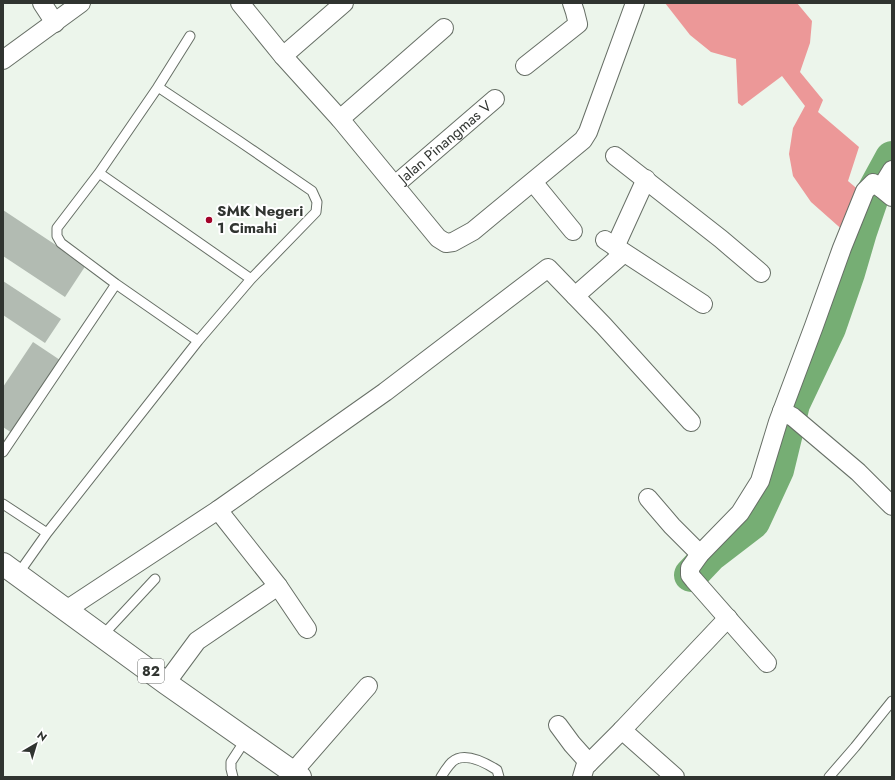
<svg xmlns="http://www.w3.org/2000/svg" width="895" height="780" font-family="Jost,sans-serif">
<rect width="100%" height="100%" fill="#ecf5eb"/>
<!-- forest -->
<path fill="#ec9898" d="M665,3h132l15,18 -2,22 -10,29 23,28 -5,12 41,35 -11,34 13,11 -15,41 -35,-31 -18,-26 -4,-22 4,-26 12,-22 -23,-30 -40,30 -4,-3 -2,-44 -25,-7 -21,-17z"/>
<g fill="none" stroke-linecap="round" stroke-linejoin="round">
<!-- river -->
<path stroke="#76ae74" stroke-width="34" d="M691,575l19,-20 43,-33 24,-52 16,-66 36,-76 19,-55 12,-41 14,-41 18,-33"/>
</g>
<!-- building -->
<path fill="#b2bbb2" d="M3,210l83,55 -21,32 -62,-41z
M3,281l58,38 -16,24 -42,-28z
M33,342l27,18 -48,73 -9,-6v-40z"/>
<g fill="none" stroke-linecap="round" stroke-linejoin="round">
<defs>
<path id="lane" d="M158,87l-59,86 152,106
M99,173l-42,55v8l4,7 55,41 82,57
M3,452l113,-168
M3,504l44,29
M18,574l29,-41 151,-192 53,-62 65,-67 1,-10 -5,-11 -73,-50 -81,-54 32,-51
M102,636l53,-57
M233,777l-2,-8v-7l15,-23
M441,777c3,-5 7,-11 11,-15 12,-11 34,1 45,8l2,7
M829,777l26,-30 37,-46"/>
<g id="street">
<path d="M42,3l13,20"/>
<path d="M240,3l43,53 57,63 98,119 8,5 7,-1 20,-11 110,-91 5,-8 47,-129"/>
<path d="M283,56l61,-53"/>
<path d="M3,60l78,-57"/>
<path d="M525,66l53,-42 -3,-12 -3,-9"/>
<path d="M340,119l104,-91"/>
<path d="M615,156l106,83 40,34"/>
<path d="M533,182l40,49"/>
<path id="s1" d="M395,185l100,-86"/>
<path d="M881,188l11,-18"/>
<path d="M605,240l98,64"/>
<path d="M615,247l31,-68"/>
<path d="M575,296l49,-43"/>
<path d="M782,411l11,6 65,55 34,34"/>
<path d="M648,498l24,28 28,28"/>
<path d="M218,510l60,76 29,43"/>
<path d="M66,610l152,-100 167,-118 163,-124 56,58 87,96"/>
<path d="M767,663l-73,-83 -4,-5v-7l10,-14 40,-41 20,-32 18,-59 36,-96 28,-78 23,-57 8,-8 8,5 11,9"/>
<path d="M166,683l31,-42 81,-55"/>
<path d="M558,725l14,19 17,19"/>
<path d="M622,730l53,47"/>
<path d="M293,772l75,-86"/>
<path d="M582,777l3,-10 37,-37 106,-112"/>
</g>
<path id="primary" d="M3,564l163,119 134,94"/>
</defs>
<!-- lane casing -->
<use href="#lane" stroke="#676f66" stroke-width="11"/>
<!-- street casing -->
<use href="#street" stroke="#676f66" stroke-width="20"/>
<!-- primary casing -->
<use href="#primary" stroke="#676f66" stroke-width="24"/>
<!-- lane -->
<use href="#lane" stroke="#fff" stroke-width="9"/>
<!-- street -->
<use href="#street" stroke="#fff" stroke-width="18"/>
<!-- primary -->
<use href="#primary" stroke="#fff" stroke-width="22"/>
</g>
<!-- markers -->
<circle fill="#a20328" stroke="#fff" stroke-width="1.5" cx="209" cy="220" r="4"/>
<g text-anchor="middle" stroke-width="4" stroke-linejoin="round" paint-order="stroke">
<!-- shield labels -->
<rect fill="#fff" stroke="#6e716e" stroke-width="1" x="138" y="659" width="26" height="24" rx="3"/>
<g font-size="14" font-weight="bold" fill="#303430">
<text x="151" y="676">82</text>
</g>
<!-- street labels -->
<g font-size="15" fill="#303430" stroke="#fff">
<text dy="5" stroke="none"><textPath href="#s1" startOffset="66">Jalan Pinangmas V</textPath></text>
</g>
<!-- poi labels -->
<g font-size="15" font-weight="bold" fill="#303430" stroke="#fff" text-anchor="start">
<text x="217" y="216">SMK Negeri<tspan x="217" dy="17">1 Cimahi</tspan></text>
</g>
</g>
<!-- border -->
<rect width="895" height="780" fill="none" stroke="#303430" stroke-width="8"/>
<!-- north arrow -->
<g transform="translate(36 744) rotate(38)" stroke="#ffffff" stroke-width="3" paint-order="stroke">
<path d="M0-3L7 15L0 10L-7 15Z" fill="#303430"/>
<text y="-6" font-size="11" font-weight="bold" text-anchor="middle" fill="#303430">N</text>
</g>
</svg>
